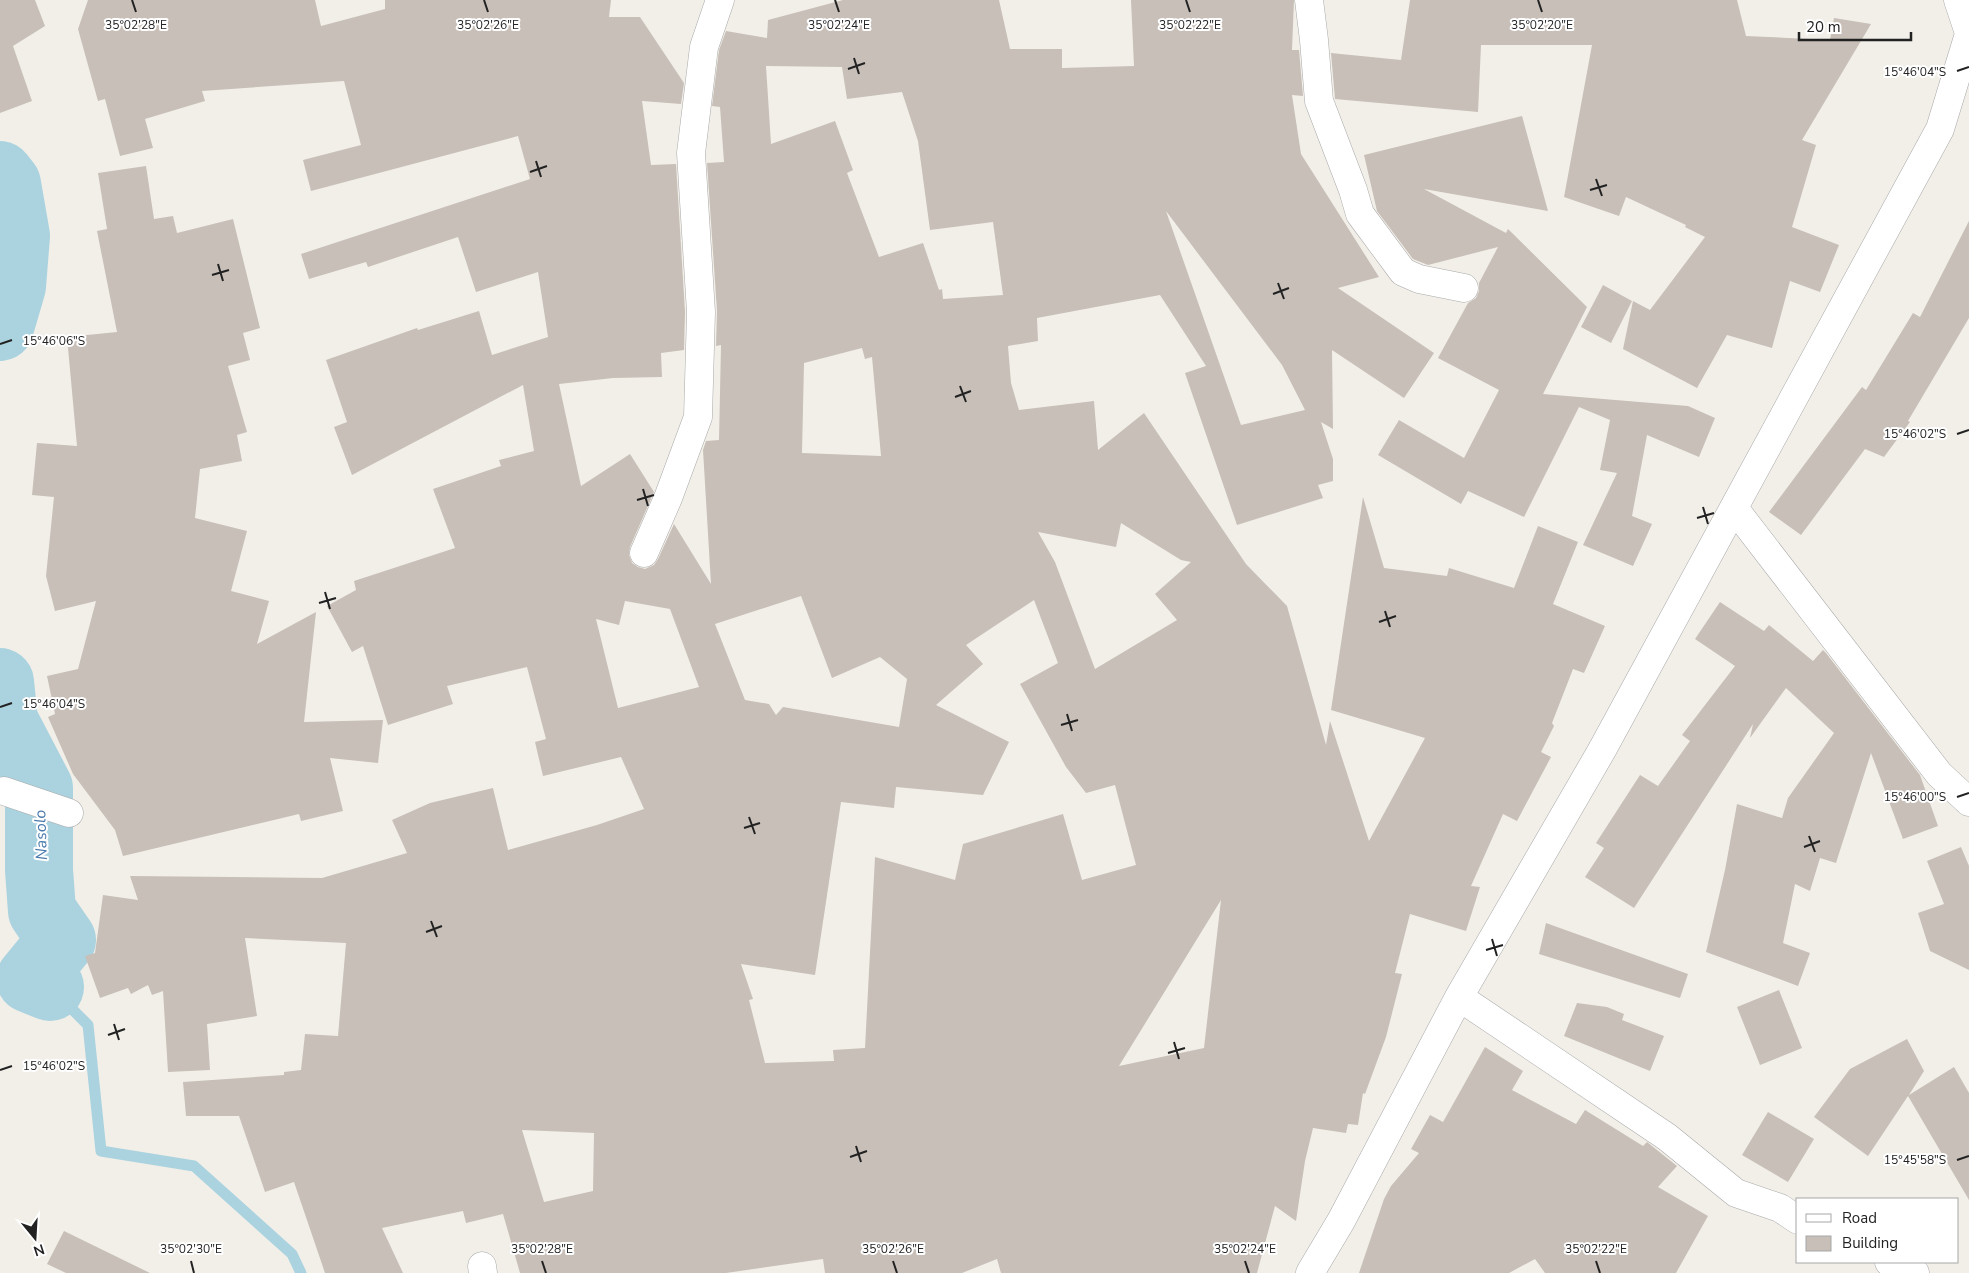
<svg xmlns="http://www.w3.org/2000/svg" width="1969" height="1273" font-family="'Nunito Sans',sans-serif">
<rect width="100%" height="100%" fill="#f2efe9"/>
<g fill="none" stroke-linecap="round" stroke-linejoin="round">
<!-- stream -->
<path stroke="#aad3df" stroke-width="11" d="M50,987l38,38 13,126 93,15 98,88 9,19"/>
<!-- river -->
<path stroke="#aad3df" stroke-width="68" d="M0,175l7,9 9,52 -4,50 -12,41
M0,682l4,39 35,67v82l3,41 20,29 -32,39 20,8"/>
</g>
<!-- building -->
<path fill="#c7bfb8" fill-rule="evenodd" d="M0,0h35l10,26 -32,20 19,55 -32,12z
M88,0h227l6,26 64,-17v-9h226l-2,17h31l44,66 -3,21 -39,-3 9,64 25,-1 9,148 -1,38 -23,3 1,24 -49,1 -54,6 22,102 49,-32 24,38 -24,55 -1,8 3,8 6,4 7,2 9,-4 4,-6 16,-35 37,60 -8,-134 3,-9 13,-1 2,-95 -5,1 1,-35 -10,-148 17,-1 -4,-55 -8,-1 7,-56 7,-19 41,7 1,-18 75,-20h156l11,49h52v19l72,-2 -3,-66h163l-2,50h7l4,46 -11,-1 9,59 78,123 -41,11 96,65 -30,45 -72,-48 1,79 -12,-7 12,37v22l-15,4 5,13 -86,27 -52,-152 21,-7 -46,-71 -123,23 1,23 -30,5 3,37 8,27 75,-9 4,49 46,-37 102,151 41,42 39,139 4,-24 39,120 56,-103 -94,-28 32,-213 21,71 63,8 2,-8 65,20 24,-62 40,16 -25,62 52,22 -21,47 -11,-4 -21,54 2,3 -13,26 10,5 -34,64 -14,-7 -32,72 9,1 -14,44 -56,-17 -15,59 7,1 -16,63 -21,57 -2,-1 -5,32 -10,-1 -2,9 -33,-5 -8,33 -9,60 -21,-15 -18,67h-256l-4,-14 -35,14h-137l-2,-14 -97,14h-206l-17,-59 -37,9 -3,-12 -81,17 21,45h-78l-31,-91 -29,10 -26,-76h-53l-3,-34 101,-7v-3l17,-2 4,-36 33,2 8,-93 -101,-5 12,78 -50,8 3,46 -42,2 -5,-81 -11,4 -4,-10 -17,9 -3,-6 -28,10 -15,-42 10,-3 8,-58 35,5 -8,-24 192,2 85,-25 -15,-33 38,-17 63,-15 15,62 89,-25 47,-16 -23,-52 -78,19 -8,-34 11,-3 -19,-72 -80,19 6,18 -65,21 -25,-79 -11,6 -25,-46 29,-16 -2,-9 101,-33 -22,-59 68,-23 -2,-6 35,-9 -11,-66 -171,90 -18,-48 13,-5 -21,-62 91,-32 1,2 61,-19 13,44 56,-18 -10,-65 -62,20 -18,-55 -90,30 -2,-5 -57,17 -8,-25 229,-75 -12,-43 -207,55 -8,-31 58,-15 -17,-64 -142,10 3,10 -60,18 8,29 -33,8 -15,-57 -7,2 -20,-72zM766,66l76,1 5,32 55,-7 16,49 12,89 63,-8 10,73 -60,4 -1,-10 -3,1 -16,-47 -44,14 -32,-84 6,-3 -18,-49 -64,23zM1166,211l116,154 23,45 -64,15zM862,348l3,11 7,-2 9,99 -79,-3 2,-90zM1121,523l60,37 10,2 -36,32 22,26 -82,49 -40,-107 -17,-30 78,15zM801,596l31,82 48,-21 27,22 -8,48 -116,-20 -7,8 -7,-11 -24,-4 -30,-76zM1034,600l24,63 -38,21 46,83 20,26 29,-8 21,80 -54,15 -19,-66 -100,30 -8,36 -80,-23 -10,191 -32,2 1,11 -69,2 -16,-63 4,-1 -12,-35 74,11 26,-173 53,6 2,-21 87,8 26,-53 -73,-37 47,-41 -17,-19zM625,601l45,8 29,78 -81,21 -22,-89 23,6zM1221,900l-17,148 -85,18zM522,1130l72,3 -1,58 -49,11z
M1410,0h327l9,36 84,4 4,-22 37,6 -69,116 14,5 -24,82 47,18 -19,47 -30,-11 -18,67 -45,-13 -30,53 -74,-39 10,-48 17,9 55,-73 -20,-10 1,-2 -60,-28 -7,19 -55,-19 28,-152h-111l-3,67 -143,-13 -4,-46 70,7z
M1522,116l26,95 -124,-22 82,44 2,-4 79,78 -44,87 145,12 27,12 -16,39 -52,-22 -15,81 20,8 -19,42 -50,-21 34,-72 -17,-3 10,-50 -31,-13 -55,110 -56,-26 -7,13 -83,-49 21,-35 65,38 35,-68 -61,-32 30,-55 8,-5 3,-7v-8l19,-36 -70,18 -15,-6 -36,-48 -13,-56z
M146,166l8,53 19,-3 4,17 56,-14 27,109 -17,5 7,27 -22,6 19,66 -10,3 5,26 -42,8 -5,49 52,13 -16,60 38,10 -12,43 59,-32 -12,110 79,-2 -5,43 -48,-5 13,53 -42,10 -2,-7 -176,42 -8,-26 -42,-56 -25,-57 7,-3 -8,-38 31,-7 18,-68 -41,10 -9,-35 8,-79 -22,-2 5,-52 40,3 -10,-109 50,-5 -20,-101 10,-2 -9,-56z
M1969,221v97l-61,103 2,1 -26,35 -19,-8 -64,86 -32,-23 93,-125 4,3 47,-77 7,4z
M1603,285l29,16 -21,42 -30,-16z
M1720,602l44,29 5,-6 44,36 10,-11 3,3 94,122 18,51 -35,13 -32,-86 -35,110 -16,-5 -10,33 -15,-7 -12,59 27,10 -12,33 -92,-34 19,-82 12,-66 45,14 6,-20 46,-65 -48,-45 -36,50 3,-14 -119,184 -49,-31 19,-29 -8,-5 44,-68 18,11 32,-45 -8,-6 53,-69 -40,-27z
M1961,847l8,19v104l-39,-19 -12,-38 26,-9 -17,-43z
M1546,923l142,51 -8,24 -141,-44z
M1779,990l23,58 -42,17 -23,-58z
M1577,1003l30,4 17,7 -2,6 42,16 -14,35 -86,-35z
M1907,1039l17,32 -15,24 45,-28 15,26v107l-61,-104 -40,60 -54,-39 36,-48z
M1485,1047l38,24 -11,19 64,34 9,-14 58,36 4,-4 30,24 -19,21 50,29 -32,57h-131l-10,-14 -26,14h-150l25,-74 7,-13 28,-33 -8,-4 19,-34 13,7z
M1768,1112l46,27 -26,43 -46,-27z
M64,1231l86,42h-84l-19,-9z"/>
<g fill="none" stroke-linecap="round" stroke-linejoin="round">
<defs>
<path id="minor" d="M1309,0l5,40 5,61 34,89 7,24 43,58 16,7 45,9
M1958,0l11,33
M1734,508l205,266 30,28
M644,553l24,-55 30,-81 3,-105 -10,-159 13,-106 16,-47
M4,791l65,22
M1459,997l208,140 69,56 44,15 18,12
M1889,1262l26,11
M482,1266l1,7
M1310,1273l31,-52 118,-224 143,-247 338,-621 29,-95"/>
</defs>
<!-- minor casing -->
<use href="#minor" stroke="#a9a9a9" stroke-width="29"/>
<!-- minor -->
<use href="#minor" stroke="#fff" stroke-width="28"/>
</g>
<!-- ticks -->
<path fill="none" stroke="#222" stroke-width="2" d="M132,0l4,12M484,0l4,12M835,0l4,12M1186,0l4,12M1538,0l4,12M854,58l5,16M848,69l17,-6M1957,71l12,-4M536,161l5,16M530,172l17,-6M1596,179l6,17M1590,190l17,-5M218,264l5,17M212,275l17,-5M1278,283l6,16M1273,294l16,-6M0,344l12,-4M960,386l6,16M955,397l16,-6M1957,434l12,-4M643,489l5,17M637,500l17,-5M1703,507l5,17M1697,518l17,-5M325,592l5,17M319,603l17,-5M1385,611l5,16M1379,622l17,-6M0,707l12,-4M1067,714l5,17M1061,725l17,-5M1957,797l12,-4M749,817l6,17M744,828l16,-5M1809,836l6,16M1804,847l16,-6M431,921l6,16M426,932l16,-6M1492,939l5,17M1486,950l17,-5M114,1024l5,16M108,1035l17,-6M1174,1042l5,17M1168,1053l17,-5M0,1070l12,-4M856,1146l5,16M850,1157l17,-6M1957,1160l12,-4M191,1261l3,12M542,1261l4,12M893,1261l4,12M1245,1261l4,12M1596,1261l4,12"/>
<g text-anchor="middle" stroke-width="4" stroke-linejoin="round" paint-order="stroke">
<!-- water labels -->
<g font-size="16" font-style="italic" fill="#4a7aab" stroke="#fff">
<text transform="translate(40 835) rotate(-92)" y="6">Nasolo</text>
</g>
</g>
<g font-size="12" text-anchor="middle" fill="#222" stroke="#fff" stroke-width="4" stroke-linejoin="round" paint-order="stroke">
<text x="136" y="29">35°02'28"E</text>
<text x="488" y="29">35°02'26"E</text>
<text x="839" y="29">35°02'24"E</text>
<text x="1190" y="29">35°02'22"E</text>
<text x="1542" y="29">35°02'20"E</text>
<text x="1915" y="76">15°46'04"S</text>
<text x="54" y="345">15°46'06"S</text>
<text x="1915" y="438">15°46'02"S</text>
<text x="54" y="708">15°46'04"S</text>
<text x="1915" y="801">15°46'00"S</text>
<text x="54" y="1070">15°46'02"S</text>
<text x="1915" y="1164">15°45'58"S</text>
<text x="191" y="1253">35°02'30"E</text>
<text x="542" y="1253">35°02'28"E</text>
<text x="893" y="1253">35°02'26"E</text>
<text x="1245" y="1253">35°02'24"E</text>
<text x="1596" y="1253">35°02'22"E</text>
</g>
<!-- legend -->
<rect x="1796" y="1198" width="162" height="65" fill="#ffffff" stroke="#a7a7a7"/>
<rect x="1806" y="1214" width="25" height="8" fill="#ffffff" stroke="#a7a7a7"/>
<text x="1842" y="1223" font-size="15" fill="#222222">Road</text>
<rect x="1806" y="1236" width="25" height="15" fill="#c7bfb8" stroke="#a7a7a7"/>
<text x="1842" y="1248" font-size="15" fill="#222222">Building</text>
<!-- north arrow -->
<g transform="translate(35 1238) rotate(162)" stroke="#ffffff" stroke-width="4" paint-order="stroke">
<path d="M0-4L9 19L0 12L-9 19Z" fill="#222222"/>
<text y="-8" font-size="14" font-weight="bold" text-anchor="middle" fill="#222222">N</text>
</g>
<!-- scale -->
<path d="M1799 32v8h112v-8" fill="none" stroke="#222222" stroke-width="2.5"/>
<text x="1806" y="32" font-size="15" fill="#222222" stroke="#ffffff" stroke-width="4" paint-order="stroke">20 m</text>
</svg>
